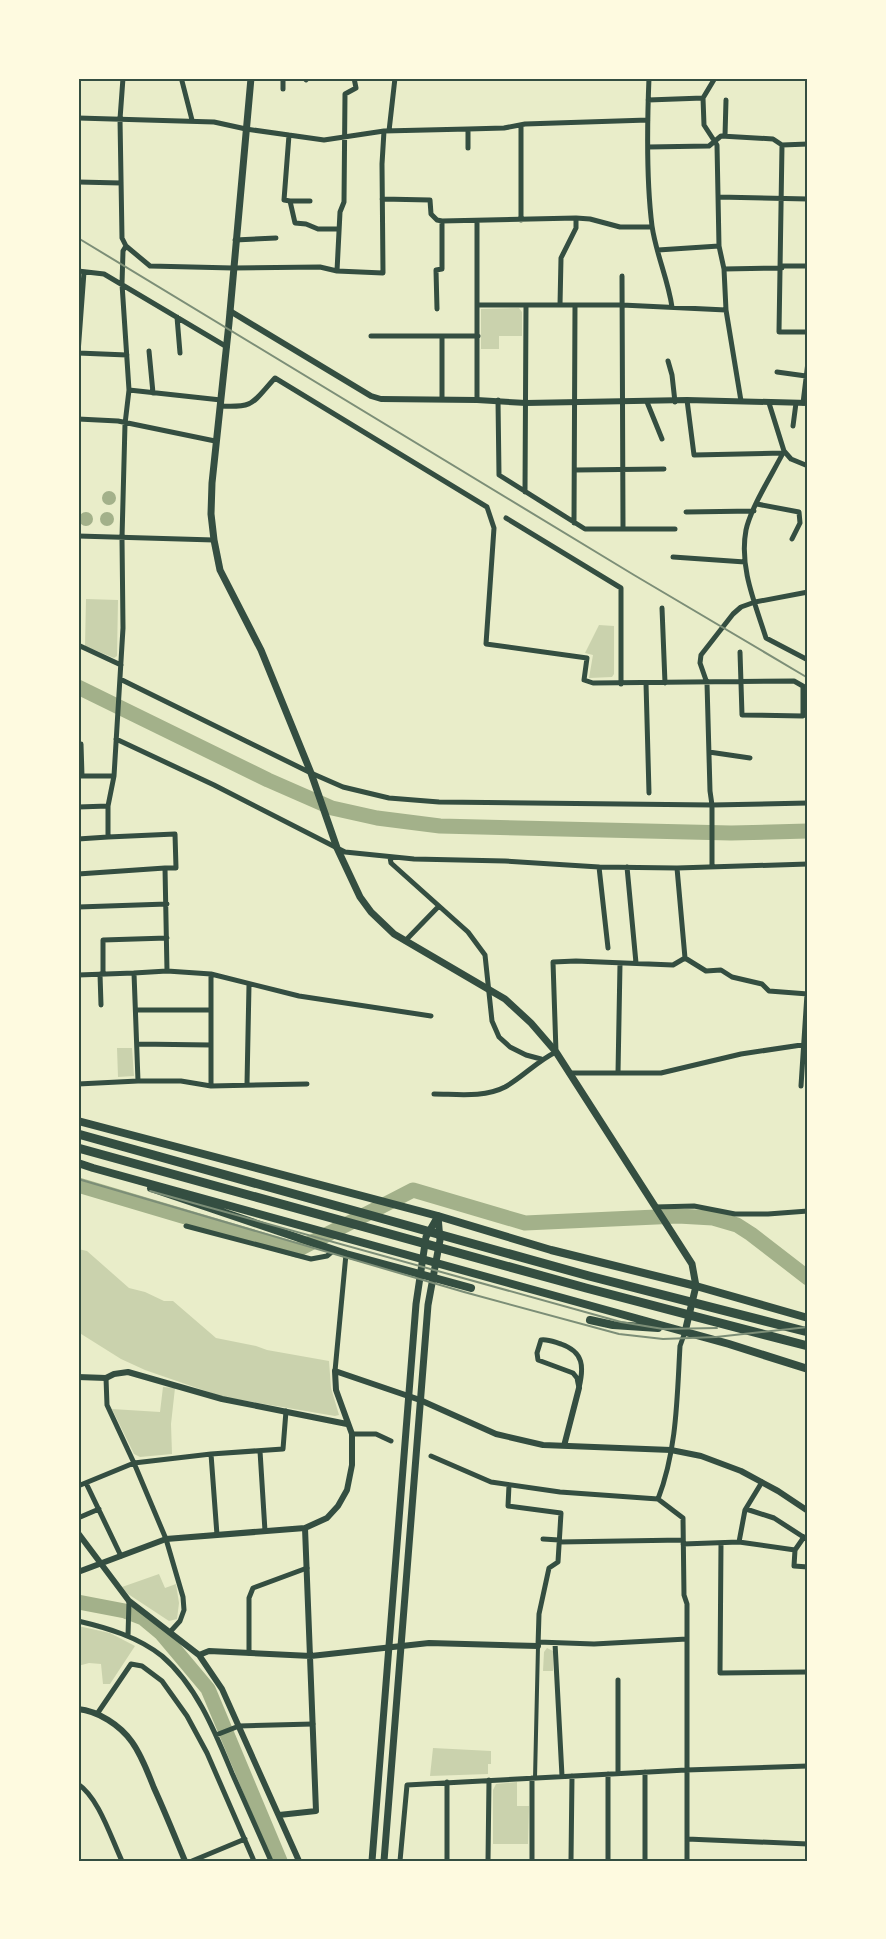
<svg xmlns="http://www.w3.org/2000/svg" width="886" height="1939" font-family="'Asap Condensed',sans-serif">
<rect width="100%" height="100%" fill="#e9edc9"/>
<!-- green -->
<path fill="#cad2ad" d="M519,308l3,4v24h-23v13h-18v-40z
M86,599l32,1 -1,56 -3,2 -29,-12z
M599,625l15,1v48l-2,3 -23,1 4,-23 -8,-2z
M117,1048h15l2,28 -16,1z
M78,1249l9,2 42,37 16,4 19,9h9l43,37 40,8 11,4 62,11 2,27 8,27 -4,1 -112,-19 -78,-27 -24,-11 -43,-27z
M163,1387l12,1 -4,36 1,30 -32,3 -6,-3 -22,-45 48,3z
M159,1574l6,14 11,-4 3,19 -2,16 -8,2 -41,-27 -6,-7z
M78,1626l32,7 25,13 -25,38h-7l-2,-20 -12,-1 -11,3z
M547,1648l6,3v20h-10l1,-19z
M433,1748l58,3v13h-3v10l-58,2z
M517,1782v24h12l-1,38h-35v-54l3,-6z"/>
<!-- water -->
<path fill="#a3b18a" d="M102 498a7 7 0 1 1 14 0a7 7 0 1 1-14 0Z
M100 519a7 7 0 1 1 14 0a7 7 0 1 1-14 0Z
M79 519a7 7 0 1 1 14 0a7 7 0 1 1-14 0Z"/>
<g fill="none" stroke-linecap="round" stroke-linejoin="round">
<!-- river -->
<path stroke="#a3b18a" stroke-width="15" d="M78,687l190,93 64,28 45,10 63,8 291,7 77,-2
M78,1185l219,65 116,-60 112,33 153,-7 35,2 24,7 14,9 57,44
M78,1602l47,9 18,7 18,15 47,56 72,172"/>
<!-- pedestrian -->
<path stroke="#344e41" stroke-width="4" d="M535,1778l3,-132"/>
<!-- minor -->
<path stroke="#344e41" stroke-width="5" d="M123,78l-3,41 2,119 4,8 24,20 83,2 87,-1 17,4 46,2 -1,-109 2,-33
M283,78v11
M305,78l1,2
M649,78c-2,49 -3,100 3,148 4,28 16,53 20,81
M715,78l-12,20 1,27 13,20 2,101 5,23 2,41 15,91
M182,81l10,39
M648,100l55,-2
M78,118l136,4 32,7 78,11 60,-9 84,-2 36,-1 21,-4 123,-4
M389,131l6,-53
M289,135l-5,65 6,1 5,22 11,1 12,5h21
M725,136l1,-36
M782,145l-3,187h29
M648,147l61,-1 12,-10 52,3 9,6 26,-1
M468,148v-19
M78,182l43,1
M718,197l90,2
M382,199l48,1 1,14 6,6 5,1 134,-3 14,1 30,8h32
M290,201h20
M521,220v-95
M477,221v179
M235,240l41,-2
M126,246l-3,5 -1,33 7,106 -4,34 -3,114 1,90 -9,148 -6,30v31l67,-3 1,34h-11l2,103
M658,250l61,-4
M782,266h26
M724,269l58,-1
M78,271l26,3 123,73
M337,271l3,-59 4,-10 1,-108 11,-6 -2,-10
M622,276l1,252
M478,305h144l104,5
M560,305l1,-47 15,-30v-10
M437,309l-1,-39 6,-1v-48
M177,317l3,36
M371,336h107
M442,336v63
M149,351l4,42
M78,353l6,-81
M78,353l49,2
M668,361l4,14 3,27
M777,372l29,4
M129,390l92,10
M498,400l1,75 86,54h90
M687,400l7,55 89,-2
M647,402l15,37
M769,403l15,48 7,8 17,7
M803,403l5,-41
M220,406c35,2 32,-3 55,-28l212,129 7,21 -8,116 101,14 -3,22 9,3 201,-2 14,8
M78,419l40,2 97,20
M793,426l3,-23
M784,451c-11,22 -33,56 -38,79 -7,37 9,73 20,108l42,22
M575,470l89,-1
M525,492l1,-187
M757,504l42,8 1,11 -8,16
M686,512l68,-1
M506,518l115,70v96
M574,523l1,-218
M78,536l136,4
M673,557l72,5
M662,608l3,75
M78,645l43,20
M740,652l2,63 61,1v-29
M120,679l191,94 32,14 46,11 50,4 273,3 96,-2
M646,683l3,110
M116,739l98,46 131,67 69,7 91,2 94,6 78,1 131,-4
M78,744h3l1,32
M709,752l41,6
M78,776h36
M78,807l30,-1
M78,839l30,-2
M390,857l1,6 77,69 17,23 7,66 7,16 11,10 16,8 15,4
M599,867l9,81
M627,867l9,96
M712,867v-62l-2,-14 -3,-108 -7,-20 1,-8 32,-41 8,-7 14,-5 53,-10
M677,868l8,90 21,13 15,-1 11,7 30,7 7,7 39,3
M78,874l87,-6
M78,907l89,-3
M405,941l34,-35
M100,974l1,31
M103,974v-34l64,-2
M211,974l88,22 132,20
M78,975l56,-2
M136,1010h74
M137,1044l74,1
M569,1073h92l80,-19 67,-10
M618,1073l2,-109
M78,1084l60,-3
M247,1084l2,-99
M211,1086v-112l-44,-3 -33,2 4,108h43l30,5 96,-2
M801,1086l6,-92
M434,1094c22,0 50,4 71,-7 18,-10 32,-26 51,-35l-3,-90 23,-1 97,4 12,-7
M655,1207l39,-1 41,8h33l40,-3
M186,1226l125,33 16,-3 7,-6
M541,1340c7,-1 13,2 20,4 23,8 23,23 18,44l-2,-10 -4,-5 -35,-13 -1,-7z
M335,1371l11,-117
M106,1378l1,27 27,58 32,76 17,58 1,13 -4,11 -10,11
M352,1434h24l15,7
M260,1451l5,80
M211,1454l6,81
M431,1456l60,26 69,10 98,7 25,19 1,77 3,9v257
M86,1483l35,73
M509,1485l-1,21 53,7 -3,49 -9,6 -10,46 -1,32
M78,1486l56,-23 77,-9 72,-5 3,-38
M658,1499c19,-49 19,-101 22,-153l5,-14
M746,1509l28,9 34,22
M78,1518l21,-9
M543,1539l16,1
M559,1542l124,-2
M739,1542l56,8 9,-13
M721,1543l-1,130 88,-1
M683,1544l56,-2 6,-32 17,-28
M795,1550l-1,16 14,1
M78,1621c30,7 60,16 84,35 35,30 53,76 70,117 13,29 26,59 39,88
M128,1636l1,-35
M538,1642l56,2 93,-5
M555,1643l7,133
M249,1653v-55l4,-10 54,-20
M618,1680v93
M97,1714l34,-50 11,2 20,15 25,35 20,37 47,108
M216,1735l23,-9 74,-2
M645,1772v89
M608,1774v87
M78,1784c21,14 33,54 44,77
M687,1839l121,5
M192,1861l53,-22
M400,1861l7,-76 279,-15 122,-4
M447,1861v-79
M488,1861l1,-81
M532,1861v-83
M571,1861l1,-85"/>
<!-- tertiary -->
<path stroke="#344e41" stroke-width="6" d="M230,311l141,85 10,3 96,1 49,3 161,-3 121,3
M78,1377l28,1 8,-4 14,-2 94,27 125,25
M564,1446l15,-58
M78,1533l51,68 70,54 23,34 77,172
M78,1572l88,-33 139,-11 22,-10 11,-12 9,-16 5,-25v-31l-16,-44 -1,-19 85,29 76,34 47,11 128,5 30,6 40,15 37,20 30,20
M199,1655l10,-4 102,5 118,-13 109,3
M78,1709c20,2 42,16 54,33 10,14 16,31 22,46 11,24 21,49 31,73
M279,1815l37,-4 -11,-283"/>
<!-- secondary -->
<path stroke="#344e41" stroke-width="7" d="M251,78l-22,245 -17,160 -1,31 3,26 6,30 41,80 50,123 26,75 23,49 11,15 23,22 111,65 26,24 25,29 136,212 4,22 -11,46
M372,1861l44,-557 10,-67 12,-21
M384,1861l44,-556 12,-65 -2,-24"/>
<!-- primary -->
<path stroke="#344e41" stroke-width="8" d="M78,1121l360,95 113,34 145,36 112,32
M78,1163l15,5 636,176 79,25
M151,1188l195,66 125,34
M590,1320l23,5 45,3"/>
<!-- motorway -->
<path stroke="#344e41" stroke-width="9" d="M78,1134l511,142 219,56
M78,1148l508,140 222,58"/>
<!-- rail -->
<path stroke="#7c8e77" stroke-width="2" d="M78,238l556,337 174,103
M78,1179l386,113 155,42 44,5 53,-2 92,-10
M150,1191l471,131 42,7 54,-1"/>
</g>
<!-- border -->
<rect width="886" height="1939" fill="none" stroke="#fefae0" stroke-width="159"/>
<rect x="80" y="80" width="726" height="1780" fill="none" stroke="#344e41" stroke-width="2"/>
</svg>
